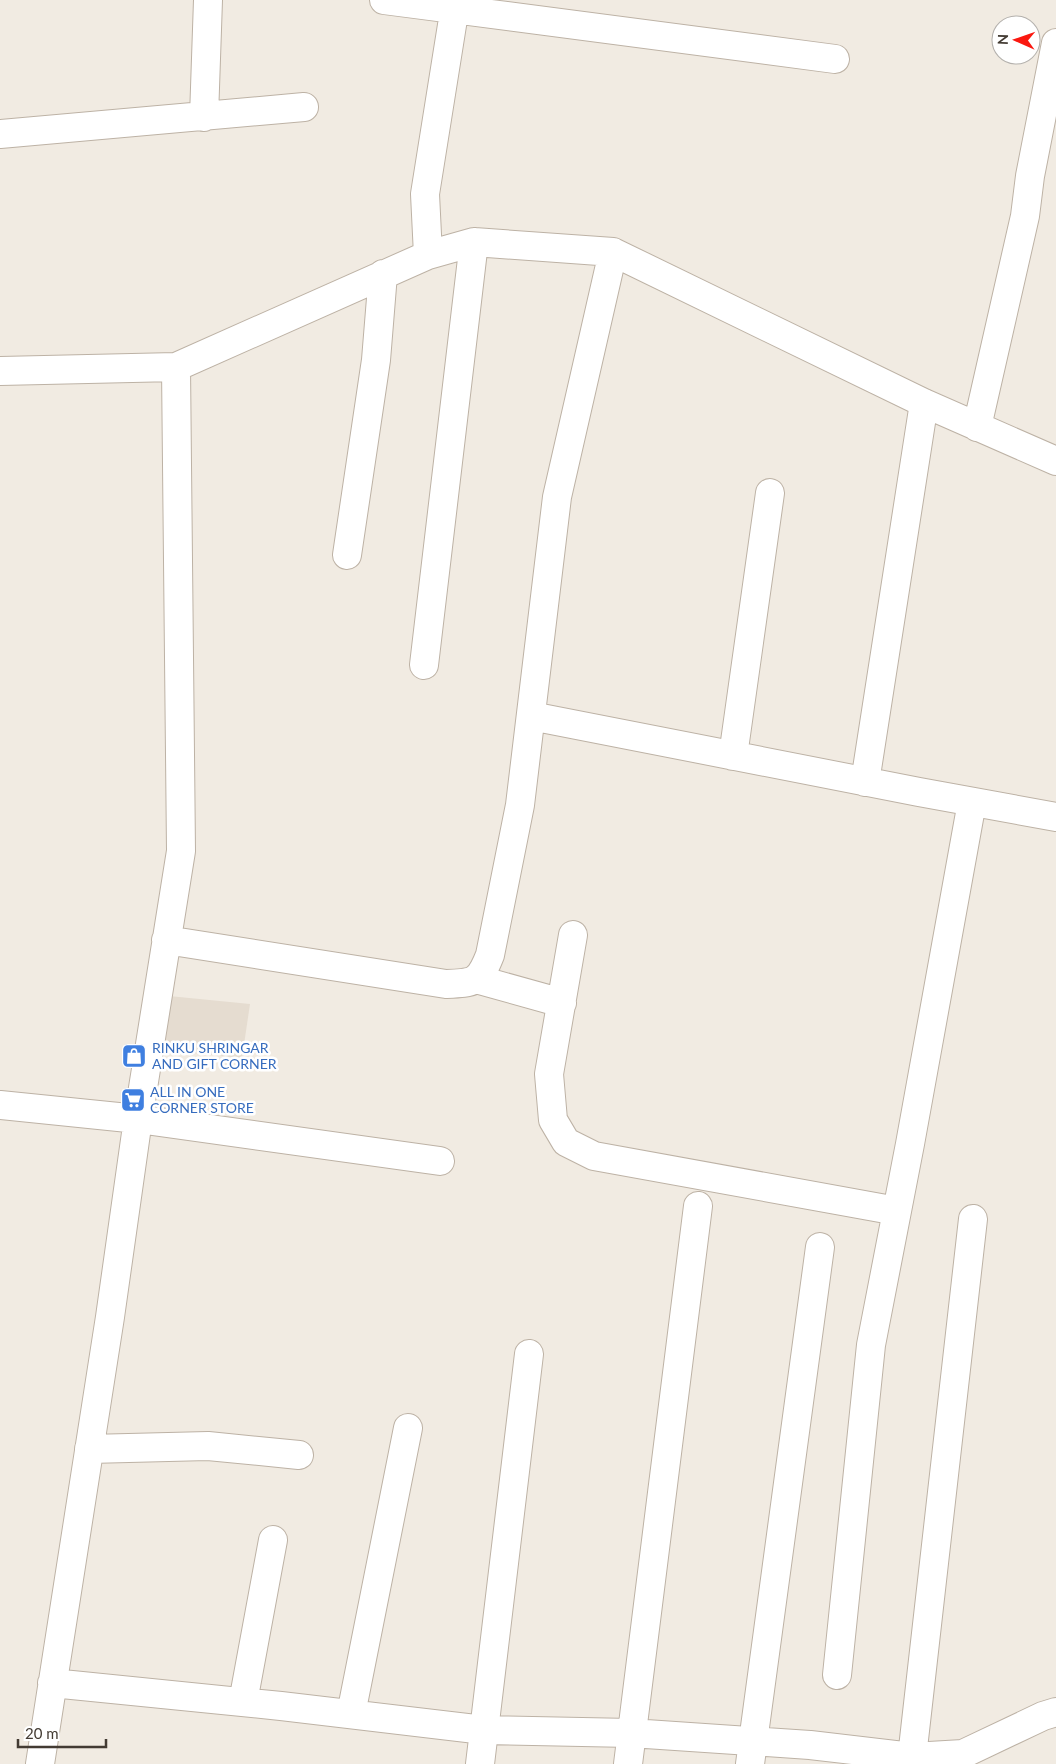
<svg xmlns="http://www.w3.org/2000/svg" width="1056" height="1764" font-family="Lato,sans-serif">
<rect width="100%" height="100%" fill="#f1ebe2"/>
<!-- residential -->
<path fill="#e5dcd0" d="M169,996l81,8 -8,54 -77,-8z"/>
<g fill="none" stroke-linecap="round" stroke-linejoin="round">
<defs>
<path id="minor" d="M384,0l451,59
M456,0l-31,194 3,61 46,-13 139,10 311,151 132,58
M204,117l4,-117
M0,134l304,-27
M0,371l176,-4
M977,427l48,-211 5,-40 26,-133
M347,555l29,-195 7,-86
M424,665l50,-423
M531,716l388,76 137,25
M733,756l37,-263
M865,782l59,-379
M573,935l-24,139 4,46 13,22 28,14 303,55
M166,940l280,44c28,-1 33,-1 44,-29l30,-150 37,-308 56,-245
M476,979l86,24
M0,1105l138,14 302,42
M89,1449l119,-3 91,9
M837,1675l34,-330 39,-201 62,-342
M52,1683l229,23 203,24 147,3 179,12 102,12 51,-3 80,-38 13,-4
M243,1702l30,-162
M351,1714l57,-286
M912,1757l61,-538
M40,1764l70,-447 28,-198 43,-268 -5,-484 252,-112
M480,1764l49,-410
M628,1764l70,-558
M750,1764l70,-517"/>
</defs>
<!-- minor casing -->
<use href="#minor" stroke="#bdb2a5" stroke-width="30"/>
<!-- minor -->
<use href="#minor" stroke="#fff" stroke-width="28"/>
</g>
<!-- icons -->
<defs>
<symbol id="shop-square" viewBox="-11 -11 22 22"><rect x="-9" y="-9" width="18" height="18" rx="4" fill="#3f7fe0" stroke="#fff"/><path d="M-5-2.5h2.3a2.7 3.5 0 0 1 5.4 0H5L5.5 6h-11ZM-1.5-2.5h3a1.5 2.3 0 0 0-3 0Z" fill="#fff"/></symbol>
<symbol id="supermarket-square" viewBox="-11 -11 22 22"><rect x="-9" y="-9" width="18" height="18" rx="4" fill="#3f7fe0" stroke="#fff"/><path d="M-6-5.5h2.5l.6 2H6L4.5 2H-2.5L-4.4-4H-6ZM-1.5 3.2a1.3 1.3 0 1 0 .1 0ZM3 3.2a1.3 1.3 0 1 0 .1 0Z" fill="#fff"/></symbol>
</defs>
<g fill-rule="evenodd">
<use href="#shop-square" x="120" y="1042" width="28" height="28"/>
<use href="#supermarket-square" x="119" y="1086" width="28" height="28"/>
</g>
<g text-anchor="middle" stroke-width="5" stroke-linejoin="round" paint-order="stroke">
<!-- shop labels -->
<g font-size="14" fill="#366cbe" stroke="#fff" text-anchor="start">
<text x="152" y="1053">RINKU SHRINGAR<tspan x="152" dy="16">AND GIFT CORNER</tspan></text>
<text x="150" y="1097">ALL IN ONE<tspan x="150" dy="16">CORNER STORE</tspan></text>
</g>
</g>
<!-- north arrow -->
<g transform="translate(1016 40) rotate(272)"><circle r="24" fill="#ffffff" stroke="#b4b1ad"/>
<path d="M0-4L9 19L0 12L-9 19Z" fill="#fa1810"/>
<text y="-8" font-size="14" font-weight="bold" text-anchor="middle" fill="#433b33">N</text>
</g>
<!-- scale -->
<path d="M18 1739v8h88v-8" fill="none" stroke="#433b33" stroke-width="2.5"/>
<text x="25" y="1739" font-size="15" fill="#433b33" stroke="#ffffff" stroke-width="4" paint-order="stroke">20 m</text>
</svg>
